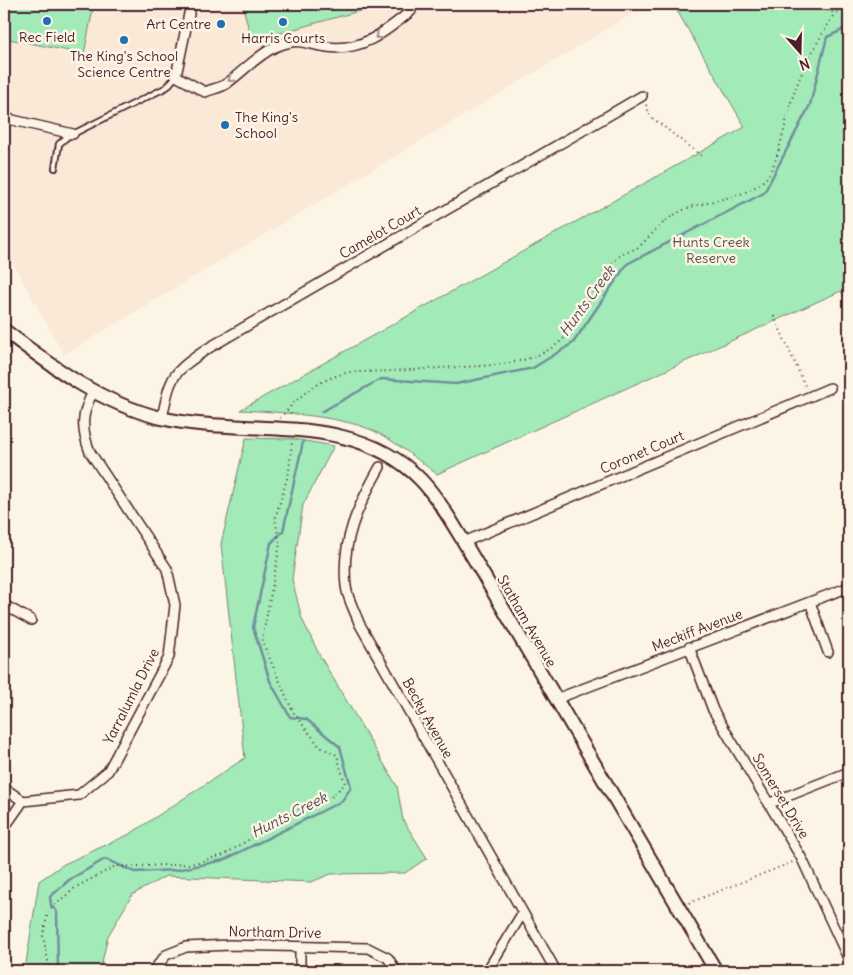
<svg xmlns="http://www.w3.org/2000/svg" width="853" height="975" font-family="Delius,sans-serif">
<rect width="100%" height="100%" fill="#fcf5e5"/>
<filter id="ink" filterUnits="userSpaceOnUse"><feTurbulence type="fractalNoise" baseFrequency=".02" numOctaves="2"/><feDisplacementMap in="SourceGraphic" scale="10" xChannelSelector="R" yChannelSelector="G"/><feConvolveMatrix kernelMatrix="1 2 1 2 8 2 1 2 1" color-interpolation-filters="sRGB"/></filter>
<g filter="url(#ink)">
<!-- built -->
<path fill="#fbe9d8" d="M4,4h645l-585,351 -60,-108z"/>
<!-- green -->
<path fill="#a2eab8" stroke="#768472" d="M4,4h90l-10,50 -80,-16z
M242,4h142l-132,37z
M673,4h176v301l-8,-14 -404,183c-18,-13 -37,-29 -57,-40 -32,-18 -102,-22 -140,-24l505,-283z
M246,438l48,1 40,7 -31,59 -11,74 10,40 18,37 77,130 6,34 24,38 -22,15 -74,1 -20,8 -145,-6 -34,19 -24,41 -8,35h-73l-1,-8 13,-82 25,-17 66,-30 115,-76 -24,-214z"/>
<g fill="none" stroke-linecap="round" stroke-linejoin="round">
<!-- stream -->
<path stroke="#708f9b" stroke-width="2.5" d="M321,412l60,-33 75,5 77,-16 40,-25 54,-79 137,-71 46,-88 17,-68 22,-10
M58,971l-1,-59 -6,-7 -1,-8 19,-17 36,-21 30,13 42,-2 47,-10 118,-59 9,-14 -11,-40 -34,-28 -16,-2 -20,-36 -17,-54 18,-84 12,-12 20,-89"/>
<defs>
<path id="service" d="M55,168l4,-24 8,-7 100,-50 9,-11"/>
<path id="minor" d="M191,4l-15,72 29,16c7,-3 15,-4 21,-8 17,-12 30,-28 49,-37 27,-11 28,-3 52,0 35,5 59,-16 84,-36l1,-7
M4,118l69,16
M162,418c9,-43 9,-44 45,-69l435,-253
M380,467c-22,39 -39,73 -34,119 1,12 9,25 13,37l197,348
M464,542l366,-154
M810,602l18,50
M4,605l27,15
M689,647l24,63 89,149 47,101
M556,699l293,-112
M4,788l19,13 56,-6 29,-24 61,-114 6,-52 -8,-36 -77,-117c-9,-23 -9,-38 3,-60
M770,803l79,-31
M4,828l19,-27
M153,971l13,-16 20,-8 44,-2 138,3 20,10 8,13
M300,971v-24
M487,971l35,-57"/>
<path id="secondary" d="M4,330c49,37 96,73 157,88 86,20 191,-9 260,62 17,18 30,41 43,62l252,429"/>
</defs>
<!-- service casing -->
<use href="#service" stroke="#4a1f2b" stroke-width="8"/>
<!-- minor casing -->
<use href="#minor" stroke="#4a1f2b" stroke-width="12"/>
<!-- secondary casing -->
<use href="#secondary" stroke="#4a1f2b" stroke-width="16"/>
<!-- path -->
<path stroke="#4a1f2b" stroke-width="2" stroke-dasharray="1 4" stroke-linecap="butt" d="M808,4l27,9 14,-6
M646,105l5,12 52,40
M774,316l32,72
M280,418c21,-24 38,-39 70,-46 31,0 61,-2 91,-4 47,-3 105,1 134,-43 15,-22 25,-53 46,-70 6,-4 15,-5 20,-10 11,-11 20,-22 33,-30 26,-17 70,-13 91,-36 14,-13 22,-69 30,-89 10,-27 25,-53 40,-77
M689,903l104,-41
M50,971l-7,-35 5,-25 28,-24 38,-20 77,-3 33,-9 71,-44 34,-12 16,-15 -8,-29 -17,-8 -27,-35 -31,-71 18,-97 -5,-25 14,-47 3,-31"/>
<!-- service -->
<use href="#service" stroke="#fcf5e5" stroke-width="4.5"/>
<!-- minor -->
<use href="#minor" stroke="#fcf5e5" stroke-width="9"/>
<!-- secondary -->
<use href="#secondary" stroke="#fcf5e5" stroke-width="12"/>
</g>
<!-- one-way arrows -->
<defs><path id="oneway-chevron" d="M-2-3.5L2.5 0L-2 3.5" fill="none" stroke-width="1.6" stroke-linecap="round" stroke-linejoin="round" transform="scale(1.25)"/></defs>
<g stroke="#a38a88">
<use href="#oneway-chevron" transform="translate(378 36) rotate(150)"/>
<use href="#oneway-chevron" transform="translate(231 79) rotate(140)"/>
</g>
</g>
<!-- markers -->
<g fill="#1f6fb2" stroke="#fcf5e5" stroke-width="2">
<circle cx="47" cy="21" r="5"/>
<circle cx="283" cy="22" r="5"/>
<circle cx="221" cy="24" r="5"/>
<circle cx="124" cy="40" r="5"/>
<circle cx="225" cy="125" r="5"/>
</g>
<g text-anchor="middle" stroke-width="5" stroke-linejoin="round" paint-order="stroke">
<!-- poi labels -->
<g font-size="14" fill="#4a1f2b" stroke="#fcf5e5">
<text x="211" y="29" text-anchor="end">Art Centre</text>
<text x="47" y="42">Rec Field</text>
<text x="283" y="43">Harris Courts</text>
<text x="124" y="61">The King's School<tspan x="124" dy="16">Science Centre</tspan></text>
<text x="235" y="122" text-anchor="start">The King's<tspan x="235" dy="16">School</tspan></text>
</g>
<!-- street labels -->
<g font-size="14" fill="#4a1f2b" stroke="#fcf5e5">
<text transform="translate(380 232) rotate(-30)" y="5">Camelot Court</text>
<text transform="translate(642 452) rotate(-23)" y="5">Coronet Court</text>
<text transform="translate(527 621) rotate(60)" y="5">Statham Avenue</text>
<text transform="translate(697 630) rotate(-21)" y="5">Meckiff Avenue</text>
<text transform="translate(131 696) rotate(-63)" y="5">Yarralumla Drive</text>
<text transform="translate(428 718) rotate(61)" y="5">Becky Avenue</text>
<text transform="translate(781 796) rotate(59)" y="5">Somerset Drive</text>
<text transform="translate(275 932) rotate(1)" y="5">Northam Drive</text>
</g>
<!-- park labels -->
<g font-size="14" fill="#60524e" stroke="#fcf5e5">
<text x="711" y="247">Hunts Creek<tspan x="711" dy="16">Reserve</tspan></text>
</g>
<!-- water labels -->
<g font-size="15" font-style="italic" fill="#5a4e5a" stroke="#fcf5e5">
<text transform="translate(587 301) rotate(-54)" y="5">Hunts Creek</text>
<text transform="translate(289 815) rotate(-27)" y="5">Hunts Creek</text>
</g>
</g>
<!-- margin -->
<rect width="853" height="975" fill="none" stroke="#fcf5e5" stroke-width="20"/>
<rect x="10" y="10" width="833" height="955" fill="none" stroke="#4a1f2b" stroke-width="2" filter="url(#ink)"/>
<!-- north arrow -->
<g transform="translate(800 52) rotate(160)" stroke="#fcf5e5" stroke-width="4" paint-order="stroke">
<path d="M0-4L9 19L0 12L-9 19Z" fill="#4a1f2b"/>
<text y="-8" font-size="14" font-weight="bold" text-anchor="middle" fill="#4a1f2b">N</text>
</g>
</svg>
